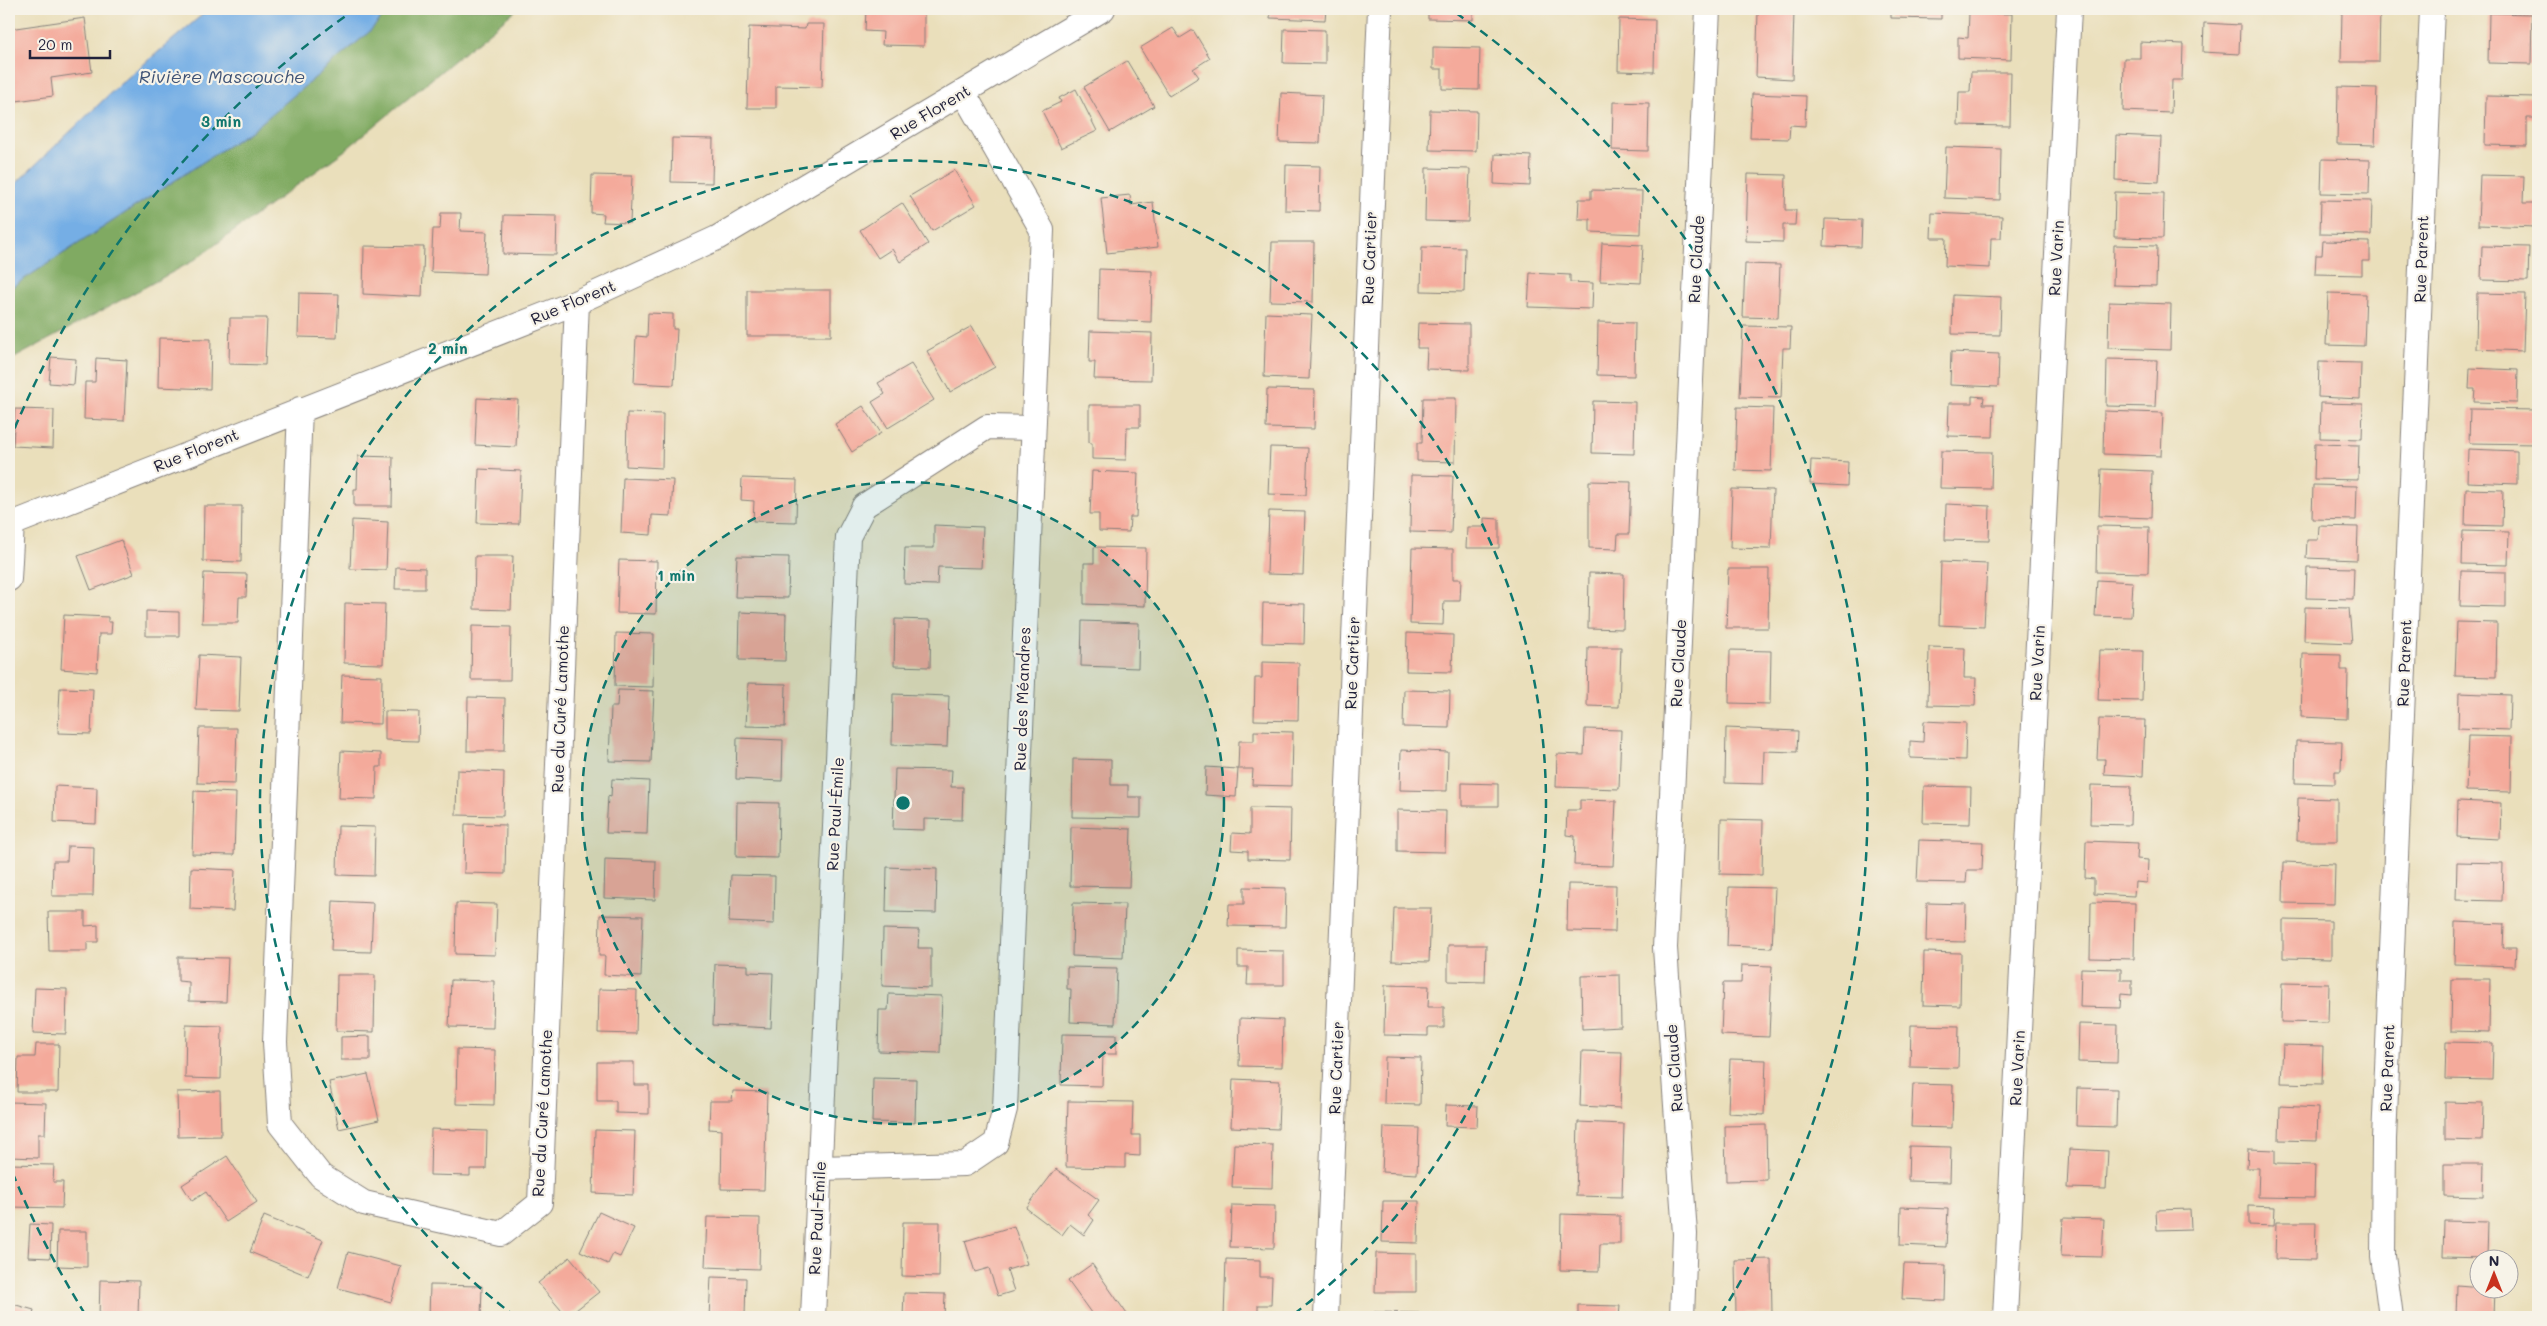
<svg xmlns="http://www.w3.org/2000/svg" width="2547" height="1326" font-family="Mali,sans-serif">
<rect width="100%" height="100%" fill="#f7f3e8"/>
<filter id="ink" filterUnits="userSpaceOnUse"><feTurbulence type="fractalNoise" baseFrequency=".02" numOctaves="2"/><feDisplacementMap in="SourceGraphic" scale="10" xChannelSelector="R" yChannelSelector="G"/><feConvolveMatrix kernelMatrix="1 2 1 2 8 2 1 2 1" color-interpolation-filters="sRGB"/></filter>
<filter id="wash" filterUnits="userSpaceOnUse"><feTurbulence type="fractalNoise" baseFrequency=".0096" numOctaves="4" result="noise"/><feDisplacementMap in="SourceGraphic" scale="20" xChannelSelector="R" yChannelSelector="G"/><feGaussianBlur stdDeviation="1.12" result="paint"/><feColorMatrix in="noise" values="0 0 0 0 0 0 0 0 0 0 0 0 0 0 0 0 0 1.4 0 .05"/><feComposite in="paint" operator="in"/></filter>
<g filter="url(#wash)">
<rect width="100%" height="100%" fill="#eadfbb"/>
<!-- forest -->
<path fill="#80aa62" stroke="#51664e" d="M390,9h127l-173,142 -151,110 -184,100v-72l246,-161 113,-95z"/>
<!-- water -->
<path fill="#75aee5" stroke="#4c6890" d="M209,9h181l-22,24 -113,95 -246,161v-99l110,-105z"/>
<g id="blocks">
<!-- building -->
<path fill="#f4aa9b" d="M866,9h58v37l-42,-1 1,-13 -18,-1z
M1271,9h55l-1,11 -55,-2z
M1428,9h45v11l-45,-1z
M1891,9h50v10l-50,-1z
M2342,9h38l-1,53h-38z
M1758,11l36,1 -2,67 -36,-2z
M1969,13l43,1 -1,46 -53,-2v-21l10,1z
M2489,13l43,1 -1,50 -43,-1z
M85,18l7,54 -41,6 2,18 -44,6v-73z
M1619,19l36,1 -1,52 -36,-1z
M2204,23l36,2 -1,29 -36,-2z
M806,24h18l-2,63 -46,-1v22h-29l2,-81 56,2z
M1173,28l7,10 13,-8 17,28 -17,11 6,8 -30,19 -29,-48z
M1284,29l41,1v34l-42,-1z
M2140,42l43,2 -1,36h-10l-1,33 -48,-2 1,-53h16z
M1433,47l47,1 -1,42 -37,-1v-20h-9z
M1127,61l27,45 -44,26 -26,-45z
M1971,72h40l-1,54 -52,-1 1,-33h11z
M2338,87l39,1 -2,57 -38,-1z
M1076,89l21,42 -36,17 -19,-37 19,-9 -2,-4z
M1281,93l41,2 -2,48 -41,-1z
M1752,94l54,2 -1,30 -15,-1 -1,14 -39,-1z
M2486,96l52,1v21h-11v28l-42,-1z
M1613,102l36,1 -1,48 -36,-1z
M1430,110l47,1 -1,40 -47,-1z
M2116,135l45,2 -2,45 -44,-2z
M672,138l41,1 -1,44 -41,-1z
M1946,147l55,2 -1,51 -56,-2z
M1495,154l36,2 -1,30 -36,-2z
M2322,159l48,1 -1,34 -48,-1z
M1286,165l34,1 -1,45 -34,-1z
M1426,168l44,1 -2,53 -43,-1z
M954,170l22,35 -44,26 -22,-35z
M1748,174l38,1 -1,35h11l-1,15h-12v17l-37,-1z
M592,175l40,1 -2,47 -27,-1 1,-8 -13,-1z
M2480,175l44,1 -1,27h14l-1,24 -58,-2z
M1591,190l51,1 -1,43 -51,-2v-13h-12l1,-20h12z
M2115,192l49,1 -1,45 -49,-1z
M1130,195l1,10 22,-3 5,45 -51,6 -6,-55z
M2321,200l51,1 -1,34 -51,-1z
M902,203l26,41 -28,18 -8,-13 -14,9 -18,-28z
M441,213h20l-1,18 27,1 -2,42 -54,-2 2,-43h7z
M1932,213l70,3 -1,22h-10l-1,30 -45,-2 1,-28h-15z
M504,215l53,1 -1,39 -53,-1z
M1825,219l37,1 -1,27 -37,-1z
M2323,241l47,1v19h-8v14l-47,-1 1,-19h6z
M1272,242h42l-1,60 -43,-1z
M1602,243l41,2 -2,38 -41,-2z
M2114,245l43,1 -1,40 -43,-1z
M364,246l60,1 -2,50 -59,-3z
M2482,246l47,1 -1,34 -47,-1z
M1422,247l43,1 -1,44 -43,-1z
M1745,264l35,1 -2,53 -35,-1z
M1099,269l53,2 -1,51 -53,-2z
M1530,273l40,2v7l23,1 -1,26 -64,-2z
M747,290h84v46h-84z
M299,293l40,1 -2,44 -39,-1z
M2328,293l38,1 -2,52 -38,-1z
M2477,293l48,1 -2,57 -47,-2z
M1953,295l48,2 -1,38 -48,-1z
M2109,302l62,2 -1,46 -62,-2z
M648,313l25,1v15h4l-3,56 -40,-2 2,-47 11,1z
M1266,313l46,2 -3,64 -45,-2z
M230,318h37l-2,47 -36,-1z
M1598,322l37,1 -1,53 -37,-1z
M1418,323l51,1v46l-43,-1 1,-21h-10z
M972,326l23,41 -45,25 -23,-41z
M1743,326l48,1 -1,21h-7l-2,50 -41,-1z
M1090,331l62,2 -1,47 -57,-1 1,-17h-6z
M159,338l52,1 -1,50 -52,-2z
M1951,352l48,2 -1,33 -48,-2z
M51,357l25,2 -2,26 -25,-2z
M96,358l31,2 -3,61 -40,-2 1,-37h10z
M2107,359l50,1 -2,47 -49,-1z
M2319,362l42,1 -1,36 -42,-2z
M911,364l23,36 -46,28 -16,-26 13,-8 -7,-11z
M2470,368l48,2 -1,33 -43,-1 1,-13h-6z
M1267,389l48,1 -1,39 -48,-1z
M1972,396l12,1 -1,7h11l-1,33 -45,-1 1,-33h23z
M477,398l41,2 -2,47 -41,-2z
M1423,398h33l-1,64 -38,-1v-18h5z
M1593,401l42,1 -1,52 -42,-1z
M2321,403l42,1 -1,35 -42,-1z
M1089,405h51v22h-13l-1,33 -34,-1v-16h-3z
M863,406l18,27 -29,19 -17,-28z
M1737,407l36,1 -2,63 -36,-1z
M15,409l39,1 -1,38 -40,-2z
M2470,409l68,1 -1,34 -68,-1z
M2104,411l59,2 -2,43 -58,-2z
M627,413l36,1 -1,54 -36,-2z
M2315,444l44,1 -1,35 -44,-1z
M1270,447l38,1 -2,47 -38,-1z
M2468,449l49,2v33l-50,-2z
M1941,451l51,1 -1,37 -51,-1z
M358,456l35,1 -1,49h-38v-17h3z
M1811,460l37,2 -1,24 -37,-2z
M479,469l42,2 -2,53 -42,-1z
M2101,469l51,2 -1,47 -52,-2z
M1092,471l46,2 -2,44h-6l-1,15 -30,-1v-17h-9z
M1411,475l42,1 -2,57 -41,-1z
M623,478l50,2 -2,36 -19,-1 -1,20 -30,-2z
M742,478l55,2 -1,42 -43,-1 1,-20 -13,-1z
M1589,481l42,1 -2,52h-11l-1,15 -28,-1z
M2313,485l44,1 -1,34 -44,-1z
M1732,489l41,1 -2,59 -41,-1z
M2466,489l37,1 -1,36 -37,-1z
M1946,504l44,2 -1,35 -44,-1z
M204,506h38l-1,56 -38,-1z
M1269,511l36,1 -2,63 -36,-1z
M1484,518l15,1v29h-33l1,-21h17z
M352,520l36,2 -2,48 -36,-1z
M934,525l49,2 -2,41 -43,-1 -1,18 -33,-1 1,-36h29z
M2097,526l52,1 -1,46 -52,-1z
M2319,526l39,1 -1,33 -51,-2 1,-18h11z
M2463,531l46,1 -1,33 -46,-1z
M121,540l13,34 -43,16 -13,-34z
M1094,547l52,1 -1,58 -61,-2v-41h10z
M1412,548l41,1v30h8l-1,22h-16l-1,24 -33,-1z
M475,556h38l-2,54 -37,-1z
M737,556l52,1 -1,41 -53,-1z
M619,560l38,1 -1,53 -39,-1z
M1941,562l46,2 -3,63 -45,-2z
M396,567l29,1v21h-30z
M2307,567l47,1 -1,31 -47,-1z
M1728,569h41l-1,59h-42z
M2461,571l45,1v35l-46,-1z
M204,573l43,1 -1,23h-7l-1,26h-36z
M1589,573l35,1 -1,55 -35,-1z
M2097,580l36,2 -2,35 -36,-1z
M345,603l40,1 -2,60 -39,-1z
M1263,603l42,1 -1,40 -42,-1z
M2305,607l44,1 3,35 -48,-2z
M146,611l33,1v24h-33z
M740,612l46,2 -1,47 -46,-1z
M64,615l44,2v5h4l-1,12h-12l-2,38 -36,-3z
M895,619l36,1 -1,47 -36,-1z
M1082,621l57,2 -1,45 -57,-2z
M2457,622l40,1 -1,54 -41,-1z
M472,626l39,1 -1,53h-39z
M616,633l38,1 -1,53 -38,-1z
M1407,633l46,2 -1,37 -46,-1z
M1588,647h33l-2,60 -32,-1z
M1929,647l36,1 -1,30h12l-1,28 -47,-1z
M1730,650l41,1 -1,53 -41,-1z
M2100,650l43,1 -1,50 -44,-1z
M2303,654l38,1v15h7l-1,49 -46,-2z
M199,655l42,2 -2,54 -43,-1z
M1262,662l37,1 -1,58 -44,-1 1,-42h7z
M342,675l40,1 -1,48 -41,-1z
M748,683l38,1 -1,43 -39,-1z
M60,688l33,1 -2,45 -33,-1z
M618,690l36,1 -3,71 -42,-1 2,-54h6z
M1404,690l46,1 -1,37 -46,-1z
M2459,693l51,2 -1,35 -51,-2z
M893,694l56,2 -2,51 -55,-2z
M468,697l37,1 -1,53h-37z
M385,711l34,1 -1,29 -33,-1z
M2099,719l46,1 -2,56 -39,-2 1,-15h-8z
M1924,721l42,2 -1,37 -55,-2v-17l13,1z
M199,728h38l-2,56 -38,-1z
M1726,728l72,3 -1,21 -33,-1 -1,33 -38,-1z
M1585,729l36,1 -2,59 -63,-2 1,-33 27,1z
M1254,731l39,1 -1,54 -40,-1 1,-16h-15l1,-28h15z
M2468,736l44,1 -1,55 -45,-1z
M737,738l46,2 -1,41 -46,-2z
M2296,741l46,1 -1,29h-6v13l-40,-1z
M1401,750l47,2 -1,39 -47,-1z
M341,751l40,2v14h-4l-1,32 -37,-1z
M1073,759l38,1v25h17v12h13v21l-69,-1z
M1206,767l32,2 -2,28 -31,-2z
M895,769l57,1 -1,17h12l-1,33 -38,-1v11l-31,-1z
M457,770l47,2 -1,44 -47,-1z
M612,779l37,2 -2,53 -41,-1 2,-37 3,1z
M1462,783l36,1v22h-36z
M2091,785l40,1 -1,39 -40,-1z
M55,786l42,2 -1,36 -42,-2z
M1924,786l47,1 -1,37 -47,-1z
M194,791l42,2 -2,62 -42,-1z
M2298,798l39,1v42h-40z
M1580,800l36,1 -3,65 -39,-1 1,-29 -9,-1 1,-25h13z
M2458,801l43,2 -1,36 -43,-2z
M737,802l42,1 -1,55 -42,-1z
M1250,808l41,1 -1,51 -42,-1v-8l-17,-1 1,-17 18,1z
M1397,810l49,1 -1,41 -48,-1z
M1721,819l42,1 -1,55 -42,-1z
M465,824l41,1 -1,49 -41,-1z
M338,826l37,1 -1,49 -37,-1z
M1071,827l60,2 -2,58 -59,-1z
M1919,840l64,2 -1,28h-15l-1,13 -49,-1z
M2086,841l52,2 -1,16 11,1 -1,23 -12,-1 -1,14 -40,-2v-15l-9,-1z
M68,846l26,1 -1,49h-41l1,-35h14z
M605,859l51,2 -1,39 -51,-2z
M2284,862l51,2 -1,40 -51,-1z
M2457,862l46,1 -1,38 -46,-1z
M887,867l50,2 -1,44 -50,-1z
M191,868l44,2 -2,41 -43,-2z
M731,875l44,1 -1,48 -45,-2z
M1568,884l48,1 -1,47 -48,-1z
M1244,887l42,1 -1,39 -57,-1 1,-22h15z
M1729,887l46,1 -3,60 -45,-2z
M333,901l40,2 -2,49 -40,-1z
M2091,902l44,1 -1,56 -44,-1z
M456,903l41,1 -2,51 -40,-1z
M1073,903l52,1 -2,54 -51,-2z
M1927,903l39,1 -1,38 -39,-1z
M1394,908h37l-2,54 -37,-1z
M48,912h37v14l13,-1v17h-11v9h-38z
M600,915l43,1 -2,61 -37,-2 1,-19h-6z
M2283,920l48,1v38l-48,-1z
M2455,922l49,2 -1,24h13l-1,18 -61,-2z
M883,929l36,1 -1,18h13v40l-49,-2z
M1448,945h38l-1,37 -37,-1z
M1238,950l46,1v34h-37l1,-18h-10z
M1924,952l37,1 -1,53 -37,-1z
M178,957l50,1 -2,44 -37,-1v-19l-11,-1z
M715,964l33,1v7l25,1 -2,55 -58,-3z
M1742,965l30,1 -3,71 -48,-2 2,-52h18z
M1067,967l50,1 -2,56 -45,-2 1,-33h-4z
M2081,968l40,1v11h11v15l-11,-1 -1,14 -40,-1z
M337,975h38l-1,57 -38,-1z
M1620,975l1,52 -39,2 -1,-53z
M2452,979h38l-1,53 -38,-1z
M451,980l43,1 -1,47 -44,-1z
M2282,983l47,1 -1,39 -47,-1z
M1385,985l44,1 -1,21h16v21h-16v8l-44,-1z
M35,988l32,1 -1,45 -33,-1z
M599,989l38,1 -1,44 -38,-1z
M889,994l53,2 -2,57 -62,-2 1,-41h9z
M1240,1018l43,2 -1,47 -43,-1z
M2079,1024l39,1 -1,38 -39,-1z
M186,1025l36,1 -1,53 -36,-1z
M1911,1025l48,1 -1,42 -48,-1z
M1062,1034l54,1v19h-13l-1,32 -41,-1z
M370,1036v24h-29v-23z
M2446,1042l47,1 -1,37 -47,-1z
M36,1044h23l-1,48h-41l1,-35h17z
M2283,1045l40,1 -1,38 -41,-1z
M457,1049l38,1 -1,55 -38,-1z
M1582,1051l40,1 -2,56 -40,-2z
M1385,1057l36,1 -1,47 -36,-1z
M1730,1059l36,1 -2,55 -36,-2z
M597,1062h37v23h15v29l-33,-1v-12h-19z
M368,1074l11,46 -40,9 -10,-47z
M873,1078l43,1 -1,44 -43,-1z
M1233,1079l47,2 -2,48 -47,-2z
M1913,1084l40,1 -1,43 -41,-1z
M2077,1088l40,1 -1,38 -40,-1z
M220,1091l1,45 -43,1 -1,-45z
M733,1091l34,1 -3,98 -43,-1 1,-59 -13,-1 1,-28h22z
M1068,1101l65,1 -1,33h8v21l-15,-1v13l-59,-1z
M9,1102l37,1 -1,31h-7v24l-29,-1z
M2445,1102l38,1 -1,38 -37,-1z
M1446,1105l32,1 -1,21 -32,-1z
M2280,1106l38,2 -1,33 -38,-1z
M1578,1122l46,2 -2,73 -46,-1z
M1766,1125l1,55 -41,1 -1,-55z
M1384,1127l35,1 -2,46 -35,-2z
M431,1129l56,2 -1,38h-16v7l-40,-1z
M595,1130l40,1 -2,64 -40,-2z
M1234,1144l39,1 -1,43 -40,-1z
M1909,1146l42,1 -1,35 -42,-1z
M2069,1149l39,2 -2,38 -39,-1z
M2248,1149l27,1v14l40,1 -1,33 -56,-1 1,-29h-12z
M227,1156l30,46 -31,20 -20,-30 -14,9 -10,-16z
M9,1164l45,1 -1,17h10l-1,26 -53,-1z
M2444,1164h40l-1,33 -39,-1z
M1056,1169l43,31 -11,15 6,5 -10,15 -14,-11 -8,11 -36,-27z
M1383,1201h36l-1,42 -36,-1z
M1232,1205l43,1 -1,42 -44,-1z
M2249,1206l26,1 -1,19 -25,-1z
M1901,1207l47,2 -2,38 -46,-2z
M2190,1209l1,20 -34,1 -1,-20z
M599,1212l35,16 -14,29 -7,-3 -5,10 -28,-13z
M1561,1214l59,2v28h-20l-1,27 -39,-1z
M264,1216l59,24 -15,36 -58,-24z
M707,1217l53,1 -1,51 -54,-2z
M2063,1218l41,1 -2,38 -41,-1z
M2444,1221l44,1 -1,36 -44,-1z
M903,1222h37l-1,55 -37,-1z
M2276,1222h40l-1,38 -40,-1z
M30,1224l21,1 -1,33 -22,-1z
M1014,1226l13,38 -20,6 7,21 -16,5 -9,-28 -14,4 -10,-31z
M58,1231h29v36l-30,-1z
M348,1252l53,14 -10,36 -53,-14z
M1376,1253l40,1v38h-41z
M570,1257l29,35 -32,25 -29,-34z
M1226,1259l34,1v17h12l-1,28h-13v12h-34z
M1771,1259l1,54 -36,1 -1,-54z
M1092,1264l37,53h-35l-26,-36z
M1904,1264l42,1 -1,36 -43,-2z
M711,1277l35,1 -1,39h-36z
M100,1280l39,1 -1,36h-39z
M430,1285l52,1 -1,31h-52z
M2457,1285l38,3 -1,29h-38z
M904,1293l41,1 -1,23h-41z
M9,1303l25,7 -2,7h-23z
M1578,1305l42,1 -1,11h-41z
M1374,1312l45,1v4h-45z"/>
</g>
</g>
<g filter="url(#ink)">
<use href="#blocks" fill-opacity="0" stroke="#86807b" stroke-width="1"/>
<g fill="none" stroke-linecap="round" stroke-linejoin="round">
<defs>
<path id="minor" d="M300,409l-25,633 5,82 41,52 43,27 137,31 39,-31 37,-901
M9,525l568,-223 140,-64 386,-229
M9,579l3,-56
M820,1168l145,-4 31,-21 9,-34 37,-879 -79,-138
M813,1317l35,-780 16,-31 123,-79 46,1
M1326,1317l54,-1308
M1682,1317l3,-83 -20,-286 43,-939
M2005,1317l64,-1308
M2391,1317l-8,-61 1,-117 48,-1130"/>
</defs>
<!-- minor casing -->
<use href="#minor" stroke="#86807b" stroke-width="26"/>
<!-- minor -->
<use href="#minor" stroke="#fff" stroke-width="24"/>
</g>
</g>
<!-- distance rings -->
<circle cx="903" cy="803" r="321" fill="#0f766e" fill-opacity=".12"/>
<g fill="none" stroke="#0f766e" stroke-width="2.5" stroke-dasharray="9 6">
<circle cx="903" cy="803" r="321"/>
<path d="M516 1317A643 643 0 1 1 1290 1317"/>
<path d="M85 1314A964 964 0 0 1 9 1164M9 442A964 964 0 0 1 350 13M1456 13A964 964 0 0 1 1721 1314"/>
</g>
<g text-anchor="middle" stroke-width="4.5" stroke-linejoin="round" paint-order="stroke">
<!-- street labels -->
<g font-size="16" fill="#22223b" stroke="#f7f3e8">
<text transform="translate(930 112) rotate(-31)" y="6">Rue Florent</text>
<text transform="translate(1369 258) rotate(-88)" y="6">Rue Cartier</text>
<text transform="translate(2056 258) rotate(-87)" y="6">Rue Varin</text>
<text transform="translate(1696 259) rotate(-87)" y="6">Rue Claude</text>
<text transform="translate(2421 259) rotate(-88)" y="6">Rue Parent</text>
<text transform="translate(573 302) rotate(-23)" y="6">Rue Florent</text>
<text transform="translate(196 450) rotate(-22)" y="6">Rue Florent</text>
<text transform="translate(1352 663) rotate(-88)" y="6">Rue Cartier</text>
<text transform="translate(1678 663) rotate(-87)" y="6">Rue Claude</text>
<text transform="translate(2037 663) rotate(-87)" y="6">Rue Varin</text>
<text transform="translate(2404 663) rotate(-88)" y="6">Rue Parent</text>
<text transform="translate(1022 699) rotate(-88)" y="6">Rue des Méandres</text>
<text transform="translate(560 709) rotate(-88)" y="6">Rue du Curé Lamothe</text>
<text transform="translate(835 814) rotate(-87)" y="6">Rue Paul-Émile</text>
<text transform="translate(1336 1068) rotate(-88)" y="6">Rue Cartier</text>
<text transform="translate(1674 1068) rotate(-94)" y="6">Rue Claude</text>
<text transform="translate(2017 1068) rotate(-87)" y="6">Rue Varin</text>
<text transform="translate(2387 1068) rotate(-88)" y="6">Rue Parent</text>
<text transform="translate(542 1113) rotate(-87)" y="6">Rue du Curé Lamothe</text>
<text transform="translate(817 1218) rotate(-87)" y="6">Rue Paul-Émile</text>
</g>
<!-- water labels -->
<g font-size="18" font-style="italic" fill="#3f5376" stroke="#f7f3e8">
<text x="222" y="83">Rivière Mascouche</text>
</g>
</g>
<circle cx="903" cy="803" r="8" fill="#0f766e" stroke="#f7f3e8" stroke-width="2.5"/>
<g font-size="15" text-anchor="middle" font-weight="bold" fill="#0f766e" stroke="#f7f3e8" stroke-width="4.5" stroke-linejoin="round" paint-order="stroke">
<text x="221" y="127">3 min</text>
<text x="448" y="354">2 min</text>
<text x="676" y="581">1 min</text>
</g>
<!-- margin -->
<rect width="2547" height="1326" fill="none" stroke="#f7f3e8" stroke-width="30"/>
<!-- north arrow -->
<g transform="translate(2494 1274)"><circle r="24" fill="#f7f3e8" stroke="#a29fa3"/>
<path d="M0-4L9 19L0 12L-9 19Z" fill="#c8321e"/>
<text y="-8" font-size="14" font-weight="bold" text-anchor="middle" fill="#22223b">N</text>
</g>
<!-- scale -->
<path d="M30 50v8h80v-8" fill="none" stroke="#22223b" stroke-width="2.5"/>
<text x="38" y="50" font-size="15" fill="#22223b" stroke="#f7f3e8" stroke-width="4" paint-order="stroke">20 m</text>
</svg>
